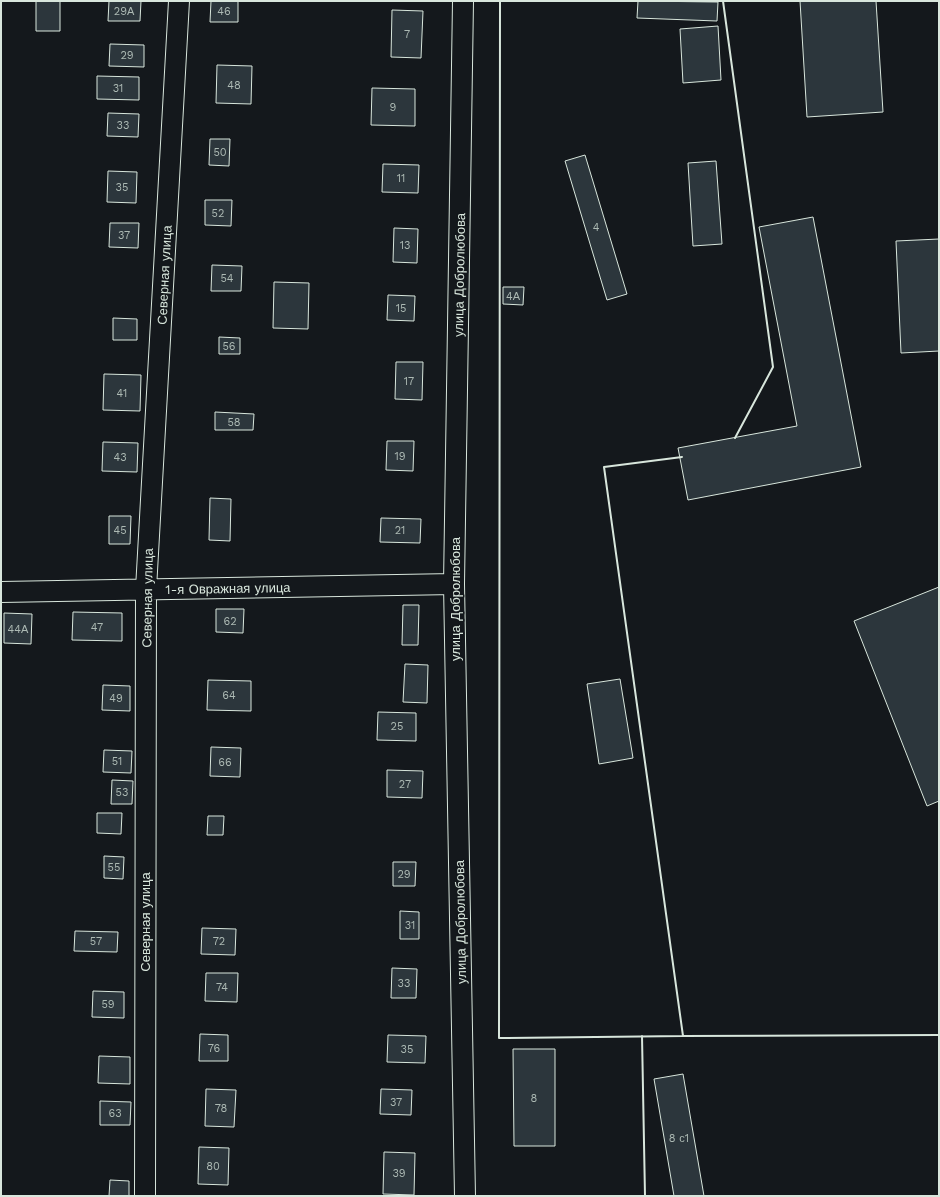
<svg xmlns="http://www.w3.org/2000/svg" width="940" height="1197" font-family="'Work Sans',sans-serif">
<rect width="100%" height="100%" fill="#14181c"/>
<!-- building -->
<path fill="#2c363c" stroke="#d8e6dc" d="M36,1h24v30h-24z
M109,1h32l-1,20h-32z
M211,1h27v21h-28z
M638,1l80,1 -1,19 -80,-3z
M800,1h76l7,111 -76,5z
M392,10l31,1 -2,47 -30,-1z
M718,26l3,54 -38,3 -3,-54z
M110,44l34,1v22l-35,-1z
M217,65l35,1 -1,38 -35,-1z
M97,76l42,1v23l-42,-1z
M372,88l43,1v37l-44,-1z
M108,113l31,1 -1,23 -31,-1z
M210,139h20l-1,27 -20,-1z
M585,155l42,139 -20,6 -42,-139z
M716,161l6,83 -29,2 -5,-83z
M383,164l36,1 -1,28 -36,-1z
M108,171l29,1 -1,31 -29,-1z
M205,200h27l-1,26 -26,-1z
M813,217l48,250 -173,33 -10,-52 119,-22 -38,-199z
M110,223h29l-1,25 -29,-1z
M394,228l24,1 -1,34 -24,-1z
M939,239v112l-38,2 -5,-112z
M212,265l30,1 -1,25h-30z
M274,282l35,1 -1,46 -35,-1z
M503,287h21l-1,18 -20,-1z
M388,295l27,1 -1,25 -27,-1z
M113,318l24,1v21h-24z
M219,337l21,1v16h-21z
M396,362h27l-1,38 -27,-1z
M104,374l37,1 -1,36 -37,-1z
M215,412l39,2 -1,16h-38z
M387,441h27l-1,30 -27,-1z
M103,442l35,1 -1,29 -35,-1z
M210,498l21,1 -1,42 -21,-1z
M109,516h22l-1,28h-21z
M381,518l40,1 -1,24 -40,-1z
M939,587v214l-12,5 -73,-185z
M403,605h16l-1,40h-16z
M216,609h28l-1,24 -27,-1z
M73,612l49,1v28l-50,-1z
M4,613l28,1 -1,30 -27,-1z
M405,664l23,1 -1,38 -24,-1z
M620,679l13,79 -34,6 -12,-80z
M208,680l43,1v30l-44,-1z
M103,685l27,1v25l-28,-1z
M378,712l38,1v28l-39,-1z
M211,747l30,1 -1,29 -30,-1z
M104,750l28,1 -1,22 -28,-1z
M387,770l36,1 -1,27 -35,-1z
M112,780l21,1 -1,23h-21z
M97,813h25l-1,21 -24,-1z
M208,816h16l-1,19h-16z
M104,856l20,1 -1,22 -19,-1z
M393,862h23l-1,24h-22z
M400,911l19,1v27h-19z
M202,928l34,1 -1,26 -34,-1z
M75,931l43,1 -1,20 -43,-1z
M392,968l25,1 -1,29h-25z
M206,973h32l-1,29 -32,-1z
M93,991l31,1v26l-32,-1z
M200,1034l28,1v26h-29z
M388,1035l38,1 -1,27 -38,-1z
M513,1049h42v97h-41z
M99,1056l31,1v27l-32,-1z
M683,1074l21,122h-30l-20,-117z
M206,1089l30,1 -2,37 -29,-1z
M381,1089l31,1 -1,25 -31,-1z
M100,1101l31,1 -1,23h-30z
M199,1147l30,1 -1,37 -30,-1z
M384,1152l31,1 -1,42 -31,-1z
M110,1180l19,1v15h-20z"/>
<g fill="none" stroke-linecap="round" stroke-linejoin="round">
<defs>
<path id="minor" d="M463,1l-9,583 11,612
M1,592l453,-8
M145,1196l1,-607 33,-588"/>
</defs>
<!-- minor casing -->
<use href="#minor" stroke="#d8e6dc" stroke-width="22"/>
<!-- minor -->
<use href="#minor" stroke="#14181c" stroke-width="20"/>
<!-- wall -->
<path stroke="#d8e6dc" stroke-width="2" d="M500,1l-1,1037 184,-2 -79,-569 78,-10
M723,1l50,366 -38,71
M683,1035v1l256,-1
M642,1036l3,160"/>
</g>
<g text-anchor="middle" stroke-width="3" stroke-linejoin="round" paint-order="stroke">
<!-- number labels -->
<g font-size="11" fill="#adbab4">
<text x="124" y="15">29А</text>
<text x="224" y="15">46</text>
<text x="407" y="38">7</text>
<text x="127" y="59">29</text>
<text x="234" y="89">48</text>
<text x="118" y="92">31</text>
<text x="393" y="111">9</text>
<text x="123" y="129">33</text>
<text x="220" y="156">50</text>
<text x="401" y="182">11</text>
<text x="122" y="191">35</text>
<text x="218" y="217">52</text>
<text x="596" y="231">4</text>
<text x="124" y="239">37</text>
<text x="405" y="249">13</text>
<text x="227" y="282">54</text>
<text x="513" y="300">4А</text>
<text x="401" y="312">15</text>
<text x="229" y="350">56</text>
<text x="409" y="385">17</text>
<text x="122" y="397">41</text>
<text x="234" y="426">58</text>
<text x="400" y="460">19</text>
<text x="120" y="461">43</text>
<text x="120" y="534">45</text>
<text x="400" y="534">21</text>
<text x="230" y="625">62</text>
<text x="97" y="631">47</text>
<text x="18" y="633">44А</text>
<text x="229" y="699">64</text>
<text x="116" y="702">49</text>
<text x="397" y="730">25</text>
<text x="117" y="765">51</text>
<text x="225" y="766">66</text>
<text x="405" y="788">27</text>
<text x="122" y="796">53</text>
<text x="114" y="871">55</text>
<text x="404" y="878">29</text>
<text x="410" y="929">31</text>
<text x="96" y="945">57</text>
<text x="219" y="945">72</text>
<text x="404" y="987">33</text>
<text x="222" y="991">74</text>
<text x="108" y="1008">59</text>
<text x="214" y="1052">76</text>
<text x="407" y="1053">35</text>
<text x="534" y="1102">8</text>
<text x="396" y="1106">37</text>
<text x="221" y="1112">78</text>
<text x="115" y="1117">63</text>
<text x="679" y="1142">8 с1</text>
<text x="213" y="1170">80</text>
<text x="399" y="1177">39</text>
</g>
<!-- street labels -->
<g font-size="13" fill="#d8e6dc" stroke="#14181c">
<text transform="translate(164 275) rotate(-87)" y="5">Северная улица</text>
<text transform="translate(459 275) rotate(-89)" y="5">улица Добролюбова</text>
<text transform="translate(228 588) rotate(-1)" y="5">1-я Овражная улица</text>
<text transform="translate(147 598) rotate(-89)" y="5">Северная улица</text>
<text transform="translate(455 599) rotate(-90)" y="5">улица Добролюбова</text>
<text transform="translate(145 922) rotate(-90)" y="5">Северная улица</text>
<text transform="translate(460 922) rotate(-91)" y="5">улица Добролюбова</text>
</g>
</g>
<!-- border -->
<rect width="940" height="1197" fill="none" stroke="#d8e6dc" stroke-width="4"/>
</svg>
